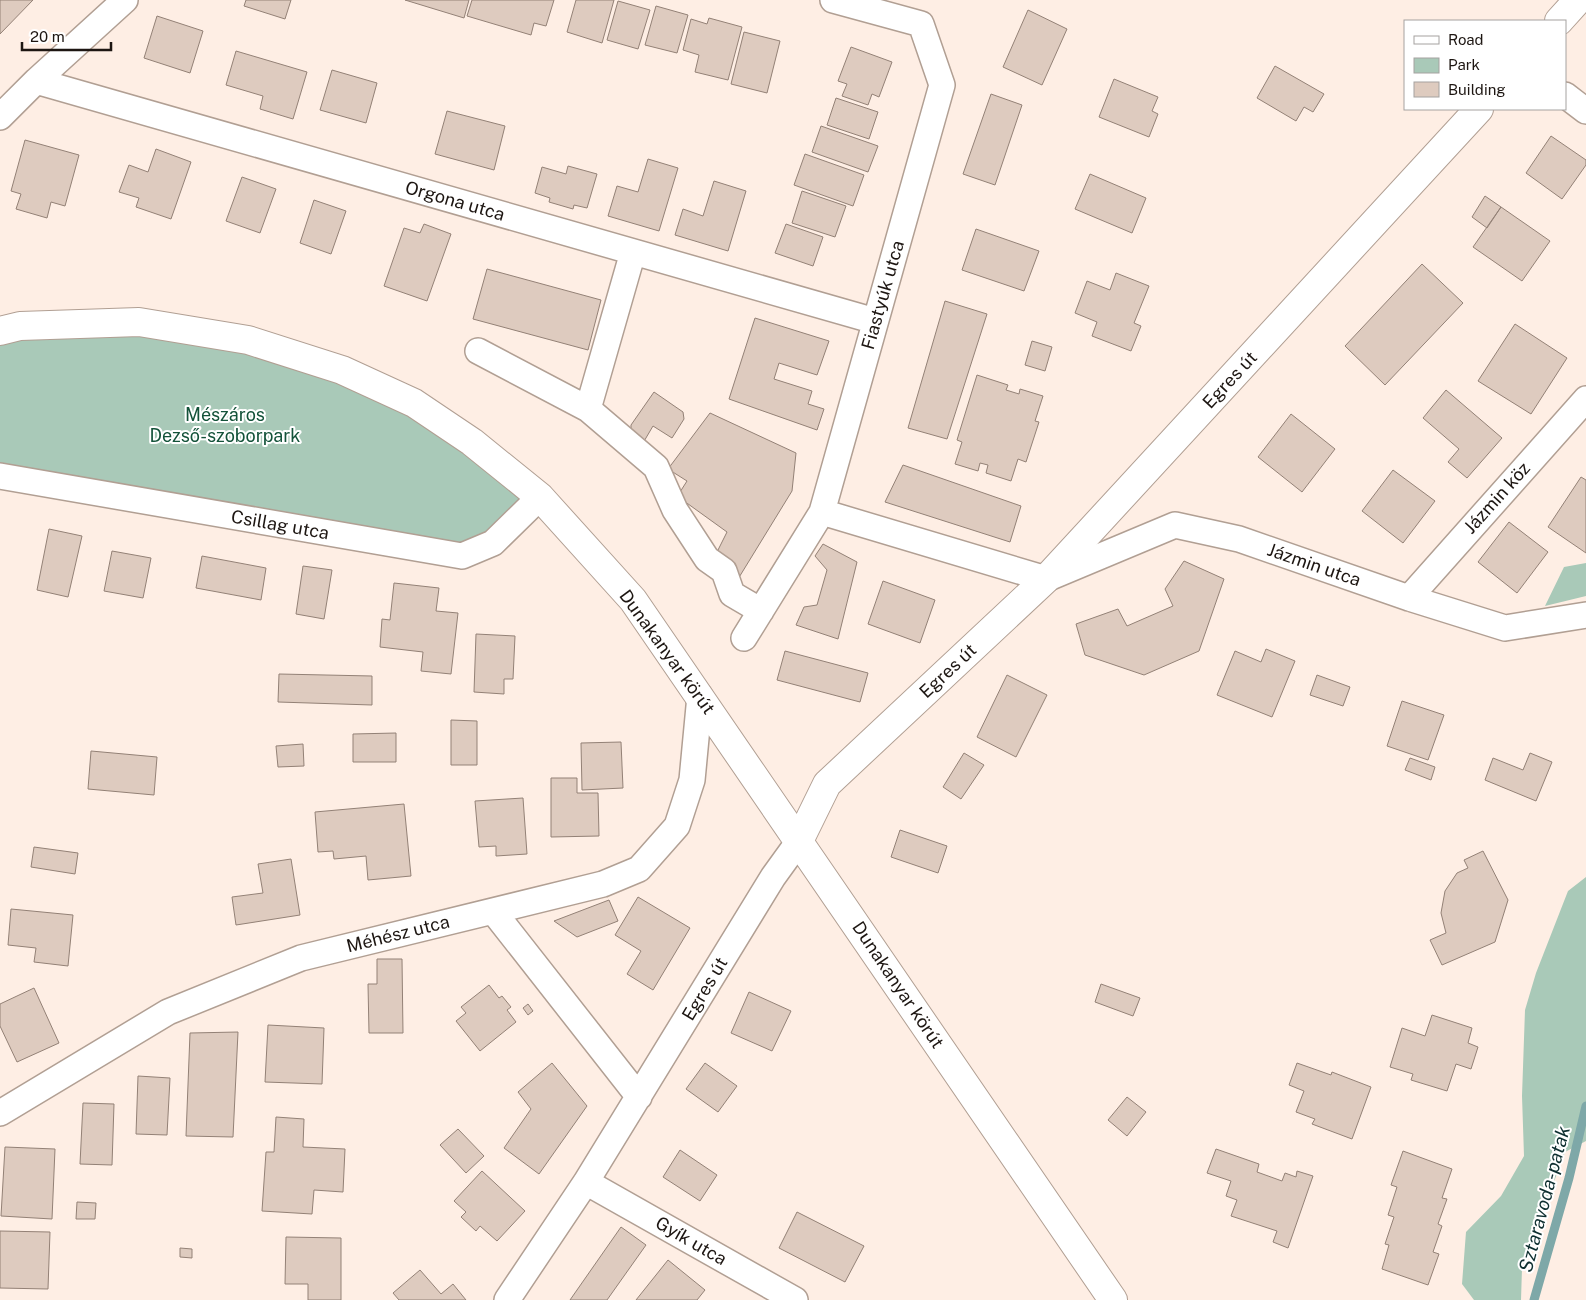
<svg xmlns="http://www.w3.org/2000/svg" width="1586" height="1300" font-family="'Public Sans',sans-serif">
<rect width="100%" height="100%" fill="#feeee4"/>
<!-- green -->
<path fill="#a9c9b8" d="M139,322l203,48 198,127 -78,59 -462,-80v-145z
M1586,563v33l-41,10 19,-39z
M1586,877v264l-21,11 -43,116 -1,32h-47l-12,-16 4,-52 35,-36 23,-40 -2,-60 3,-86 11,-37 32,-82z"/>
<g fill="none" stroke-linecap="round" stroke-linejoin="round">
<!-- stream -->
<path stroke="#7ea8a8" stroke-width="9" d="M1534,1300l35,-122 17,-72"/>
</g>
<!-- building -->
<path fill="#decbbf" stroke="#938176" d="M0,0h33l-33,34z
M246,0h45l-6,19 -41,-13z
M405,0h64l-5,18z
M472,0h82l-8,26 -12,-3 -3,12 -64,-19z
M576,0h38l-12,43 -35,-11z
M618,1l32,9 -12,39 -31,-9z
M656,6l32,9 -11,38 -32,-8z
M1028,10l39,19 -25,56 -39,-18z
M157,16l46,15 -13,42 -46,-15z
M709,18l33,9 -14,53 -33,-8 4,-17 -16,-5 8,-31 16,5z
M744,32l36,9 -13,52 -36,-9z
M851,47l41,15 -13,35 -7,-3 -4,11 -26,-9 5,-12 -9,-3z
M236,51l71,21 -14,47 -33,-10 3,-13 -37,-11z
M1275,66l49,28 -11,18 -9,-5 -8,14 -39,-23z
M332,70l45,13 -11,40 -46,-13z
M1114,79l44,18 -6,14 6,3 -9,23 -50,-20z
M991,94l31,11 -27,80 -32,-11z
M836,98l42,14 -9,27 -42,-14z
M447,111l58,15 -11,44 -59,-16z
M821,126l57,20 -10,26 -56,-20z
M1551,136l35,24v5l-24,34 -36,-26z
M25,140l54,15 -14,51 -14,-4 -4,16 -31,-9 5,-15 -10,-3z
M156,149l35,13 -20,57 -35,-12 3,-9 -20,-6 10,-27 19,7z
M805,154l59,21 -11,31 -59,-21z
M648,159l30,9 -19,63 -51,-15 9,-30 21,6z
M568,166l29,8 -10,34 -13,-3 -1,4 -24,-7 1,-4 -15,-5 7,-26 24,7z
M1090,174l56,24 -14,35 -57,-24z
M242,177l34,12 -16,44 -34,-12z
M714,181l32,10 -18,60 -53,-16 8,-26 20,7z
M802,191l44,15 -11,31 -43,-14z
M1485,196l16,11 -14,21 -15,-11z
M314,200l32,11 -15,43 -31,-11z
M1501,207l49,34 -28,40 -49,-34z
M424,224l27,10 -24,67 -43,-15 20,-58 16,5z
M786,224l37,13 -10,29 -38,-13z
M976,229l63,22 -15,40 -62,-21z
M1422,264l41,39 -78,82 -40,-39z
M487,269l114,31 -13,50 -115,-31z
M1116,273l33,13 -15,37 7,3 -10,25 -39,-15 5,-14 -22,-9 12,-32 23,9z
M945,301l42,13 -40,125 -39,-11z
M755,318l74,23 -12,34 -38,-12 -5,16 38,12 -4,13 16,5 -7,21 -88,-31z
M1515,324l52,34 -36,56 -53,-33z
M1032,341l20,6 -7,24 -20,-6z
M977,375l31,10 -2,5 13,4 1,-5 23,7 -8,25 4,1 -13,40 -8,-3 -7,22 -25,-8 2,-8 -8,-2 -2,8 -23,-7 7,-22 -5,-2z
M1446,390l56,48 -35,40 -19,-16 11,-13 -36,-31z
M654,392l29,20 1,7 -12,19 -19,-12 -10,17 -12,-7v-11z
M710,413l86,40 -4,38 -54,88 -25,-19 14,-28 -43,-31 -4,-9 7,-11 -19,-12z
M1291,414l44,35 -33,43 -44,-35z
M903,465l118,41 -11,36 -125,-40z
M1393,470l42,31 -32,42 -41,-32z
M1581,477l5,3v73l-38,-26z
M1509,522l39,30 -31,41 -39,-31z
M49,529l33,7 -14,61 -31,-7z
M823,544l34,18 -19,77 -42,-14 8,-18 13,-2 10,-35 -12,-14z
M112,551l39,7 -8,40 -39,-7z
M202,556l64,12 -5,32 -65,-12z
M1184,561l40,18 -25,72 -55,24 -59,-20 -9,-31 42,-15 9,17 46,-20 -8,-17z
M303,566l29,4 -8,49 -28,-5z
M883,581l52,19 -15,43 -52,-19z
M394,583l45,5 -3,23 22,2 -7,61 -30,-3 2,-19 -43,-5 2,-28 8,1z
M476,634l39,2 -2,43h-9v15l-30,-2z
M1266,649l29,12 -23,56 -55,-22 18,-44 26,11z
M785,651l83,22 -8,29 -83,-22z
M279,674l93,2v29l-94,-3z
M1007,675l40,20 -31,62 -39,-20z
M1317,675l33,12 -7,19 -33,-11z
M1402,701l42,14 -16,45 -41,-14z
M451,720l26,1v44h-26z
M396,733v29h-43v-28z
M621,742l2,46 -41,2 -1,-47z
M303,744l1,22 -26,1 -2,-21z
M91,751l66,6 -3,38 -66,-6z
M964,753l20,12 -23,34 -18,-12z
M1530,753l22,9 -16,39 -51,-21 8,-22 30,12z
M1410,758l25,9 -4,13 -26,-10z
M551,778h26v15h21l1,43 -48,1z
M523,798l4,56 -31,2v-10l-17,1 -4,-46z
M404,804l7,72 -43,4 -2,-24 -32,3 -1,-8 -15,1 -3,-40z
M900,830l47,16 -9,27 -47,-16z
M34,847l44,6 -3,21 -44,-7z
M1483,851l25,49 -13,42 -53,23 -12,-25 16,-7 -5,-20 4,-22 12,-18 11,-5 -4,-8z
M291,859l9,56 -64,10 -4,-28 31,-4 -5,-29z
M638,897l52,31 -37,62 -26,-16 14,-23 -26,-16z
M609,900l9,21 -41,16 -23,-16z
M11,909l62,6 -5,51 -34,-4 2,-14 -28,-3z
M377,959h25l1,74h-34l-1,-49h9z
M1101,984l39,14 -7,18 -38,-14z
M489,985l10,13 3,-2 9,11 -4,3 9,12 -36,29 -24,-30 10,-8 -5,-6z
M34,988l25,55 -42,19 -17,-36v-22z
M749,992l42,19 -19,40 -41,-18z
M528,1004l5,7 -5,4 -5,-7z
M1432,1015l40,13 -4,15 10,4 -7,22 -15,-5 -9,27 -36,-11 2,-6 -23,-7 12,-39 23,8z
M268,1025l56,3 -2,56 -57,-2z
M238,1032l-5,105 -47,-1 4,-103z
M552,1063l35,43 -48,68 -35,-26 27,-39 -13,-17z
M705,1063l32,23 -19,26 -32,-23z
M1297,1063l34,12 1,-3 39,15 -19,52 -40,-15 3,-5 -19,-7 8,-21 -15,-6z
M138,1076l32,2 -3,57 -31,-1z
M1127,1097l19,15 -19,24 -19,-16z
M83,1103l31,1 -2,61 -32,-1z
M276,1117l28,2 -1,28 42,2 -2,43 -29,-2 -2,24 -50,-3 4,-59h8z
M458,1129l26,27 -18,17 -26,-28z
M5,1147l50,2 -3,70 -51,-3z
M1216,1149l43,15 -2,8 25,9 3,-8 11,4 1,-6 16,5 -25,72 -15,-6 4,-11 -46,-15 6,-16 -11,-4 5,-15 -24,-8z
M680,1150l37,25 -17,26 -37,-24z
M1403,1151l49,18 -10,29 5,1 -9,25 4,2 -9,26 6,2 -11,31 -46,-16 7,-24 -4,-1 9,-27 -6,-2 9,-28 -6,-2z
M482,1171l43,40 -28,30 -17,-15 -4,5 -15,-14 5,-5 -12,-11z
M77,1202l19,1 -1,16h-19z
M797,1212l67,34 -19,36 -66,-34z
M621,1227l25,18 -39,55h-37z
M0,1231l50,1 -2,57 -48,-1z
M286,1237l55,1v62h-33v-16h-23z
M180,1248l12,1v9l-12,-1z
M668,1260l37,30 -8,10h-61z
M420,1270l21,24 12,-10 13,16h-67l-6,-7z"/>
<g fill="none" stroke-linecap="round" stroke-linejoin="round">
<defs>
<path id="minor" d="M36,81l839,240
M1565,95l21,16
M0,117l36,-36 89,-81
M478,351l110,58 68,58 19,43 32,49 17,12 8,23 29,17
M588,409l45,-157
M0,476l462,80 31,-13 47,-46
M822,512l224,67 129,-54 64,14 170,59 96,30 81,-13
M1409,598l177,-199
M744,638l78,-126 120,-427 -21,-61 -88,-24
M493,911l146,186
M0,1113l168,-101 133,-54 302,-74 36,-15 38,-43 15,-46 8,-84
M586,1182l209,118
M507,1300l79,-118 187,-305 26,-36"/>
<path id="tertiary" d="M1559,21l19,-21
M799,841l28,-57 219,-205 433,-470"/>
<path id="primary" d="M0,331l20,-5 119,-4 109,18 94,30 72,33 58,39 68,55 93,103 480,700"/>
</defs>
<!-- minor casing -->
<use href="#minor" stroke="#b19f93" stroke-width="28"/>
<!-- tertiary casing -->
<use href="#tertiary" stroke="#b19f93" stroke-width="30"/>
<!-- primary casing -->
<use href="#primary" stroke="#b19f93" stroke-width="30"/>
<!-- minor -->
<use href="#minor" stroke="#fff" stroke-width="25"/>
<!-- tertiary -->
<use href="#tertiary" stroke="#fff" stroke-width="28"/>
<!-- primary -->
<use href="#primary" stroke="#fff" stroke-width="28"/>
</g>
<g text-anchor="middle" stroke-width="4" stroke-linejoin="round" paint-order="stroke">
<!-- street labels -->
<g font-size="18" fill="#1d1612" stroke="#fff">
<text transform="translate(455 201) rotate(16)" y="6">Orgona utca</text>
<text transform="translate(883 295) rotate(-74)" y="6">Fiastyúk utca</text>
<text transform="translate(1230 380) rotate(-47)" y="6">Egres út</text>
<text transform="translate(1497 498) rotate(-48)" y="6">Jázmin köz</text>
<text transform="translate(280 525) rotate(10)" y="6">Csillag utca</text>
<text transform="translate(1314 565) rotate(19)" y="6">Jázmin utca</text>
<text transform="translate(667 652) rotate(54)" y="6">Dunakanyar körút</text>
<text transform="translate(948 671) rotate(-43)" y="6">Egres út</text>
<text transform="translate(398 934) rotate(-14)" y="6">Méhész utca</text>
<text transform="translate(898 985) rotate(56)" y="6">Dunakanyar körút</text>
<text transform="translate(705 989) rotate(-59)" y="6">Egres út</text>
<text transform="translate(691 1241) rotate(30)" y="6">Gyík utca</text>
</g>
<!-- park labels -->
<g font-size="18" fill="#135239" stroke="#fff">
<text x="225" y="421">Mészáros<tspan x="225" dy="21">Dezső-szoborpark</tspan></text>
</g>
<!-- water labels -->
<g font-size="19" font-style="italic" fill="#0e2f30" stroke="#fff">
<text transform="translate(1544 1199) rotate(-75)" y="7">Sztaravoda-patak</text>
</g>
</g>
<!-- legend -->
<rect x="1404" y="20" width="162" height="90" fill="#ffffff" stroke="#a5a2a0"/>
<rect x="1414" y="36" width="25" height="8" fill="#ffffff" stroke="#a5a2a0"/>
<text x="1448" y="45" font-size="15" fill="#1d1612">Road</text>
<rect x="1414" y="58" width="25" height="15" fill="#a9c9b8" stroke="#a5a2a0"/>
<text x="1448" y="70" font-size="15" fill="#1d1612">Park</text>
<rect x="1414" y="82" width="25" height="15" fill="#decbbf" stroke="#a5a2a0"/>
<text x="1448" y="95" font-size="15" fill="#1d1612">Building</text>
<!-- scale -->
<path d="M22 42v8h89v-8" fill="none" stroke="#1d1612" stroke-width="2.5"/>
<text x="30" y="42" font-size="15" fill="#1d1612" stroke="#ffffff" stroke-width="4" paint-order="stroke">20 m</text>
</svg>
